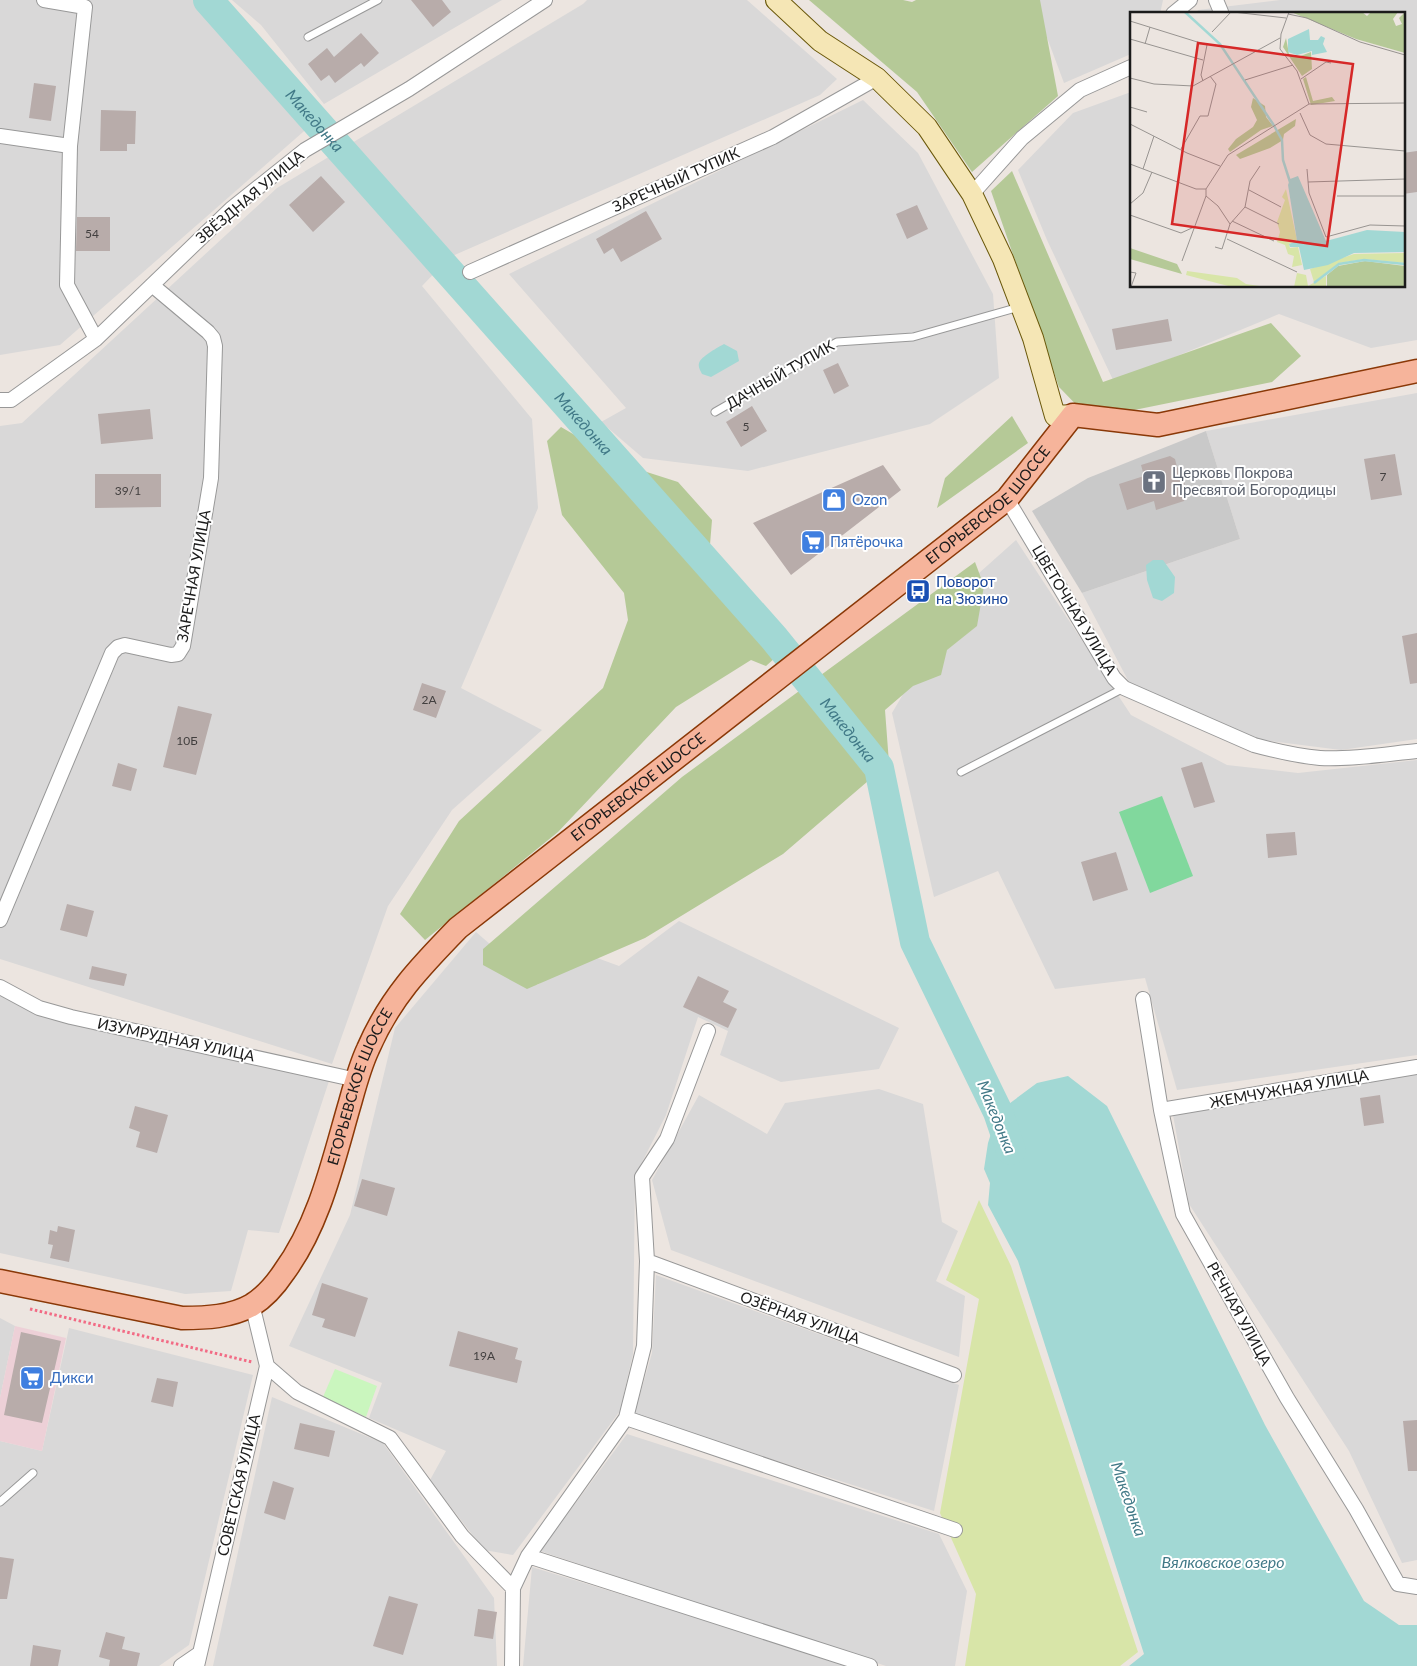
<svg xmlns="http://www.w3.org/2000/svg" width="1417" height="1666" font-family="Lato,sans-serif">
<rect width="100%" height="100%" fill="#ece5e0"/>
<!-- residential -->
<path fill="#d9d8d8" d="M0,0h194l117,125 -251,220 -60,10z
M232,0h270l-178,104 -63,-79z
M587,0h160l90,79 -17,16 -370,162 -28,29 110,133 6,89 -77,180 81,42 -90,80 -64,96 -56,158 -332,-105v-533l22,-3 255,-235 306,-184z
M1033,0h130l-3,14h-29v40l-67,29z
M1280,0h137v340l-46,8 -92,-34 -165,68 -67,-142 -29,-70 55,-57 58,-21v194h272v-272h-207l2,-4z
M863,100l55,53 75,141 6,84 -69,46 -182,47 -105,-13 -42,-36 25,-14 -117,-134z
M1417,393v346l-76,11 -79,-10 -131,-54 -49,-93 158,-54 -34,-108z
M1016,540l115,175 96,50 71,8 119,-13v295l-240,35 -32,-112 -90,11 -57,-118 -64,26 -42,-184 77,-131z
M679,921l220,107 -20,41 -98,13 -61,-27 8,-24 -30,-14 -32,98 -31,61 -2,178 -13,57 -107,144 -29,-5 -54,-70 16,-29 -77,-33 13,-35 -93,-37 61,-131 45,-187 81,-96 61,53 52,-30 30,11z
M0,995l329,86 -50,152 -31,-3 -17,61 -46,3 -185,-41z
M1417,1074v486l-15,3 -53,-112 -160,-247 -16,-89z
M879,1089l44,15 19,118 16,9 -22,50 29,15 -6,61 -288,-107 -19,-70 47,-85 68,39 18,-31z
M656,1275l303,110 -25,126 -300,-96 18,-62z
M0,1318l15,8 -15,72z
M69,1328l184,47 -64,270 -30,21h-159v-225l42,10z
M272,1397l111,46 111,155 3,68h-284z
M627,1434l312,100 28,57 -12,75h-69l-346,-115z
M532,1567l321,99h-330z"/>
<!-- commercial -->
<path fill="#edd0d7" d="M15,1326l51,12 -24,113 -42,-10v-43z"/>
<!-- religious -->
<path fill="#c9c9c9" d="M1206,431l34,108 -158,54 -50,-82 56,-33z"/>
<!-- grass -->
<path fill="#d8e5a8" d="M979,1200l32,66 127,386 -18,14h-155l11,-72 -36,-81 39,-214 -33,-19z"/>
<!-- forest -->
<path fill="#b5c997" d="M809,0h94l9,2 4,-2h124l18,96 -86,76 -55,-80z
M1012,171l91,211 168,-59 30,33 -29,26 -182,37 -31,-32 -68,-196z
M1012,416l16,27 -91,65 8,-30z
M561,427l67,39 50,16 34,38 -5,62 69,75 -10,9 -15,-6 -75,47 -118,125 -133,108 -25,-26 59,-93 144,-133 25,-68 -4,-27 -62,-78 -15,-74z
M975,562l9,24 -7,40 -30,24 -6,25 -28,11 -28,24 4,53 -106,91 -138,84 -118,51 -44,-24v-16l199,-172z"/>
<!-- park -->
<path fill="#caf6be" d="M335,1369l42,17 -11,31 -43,-20z"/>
<!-- pitch -->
<path fill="#81d89d" d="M1162,796l31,80 -43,17 -31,-81z"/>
<!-- water -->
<path fill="#a2d8d4" d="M724,344l13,7 2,10 -28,16 -9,-3c-2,-4 -5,-8 -2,-13 3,-5 18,-14 24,-17z
M1153,560h10l12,17 -1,16 -12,8 -9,-3 -6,-18 -1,-15z
M1068,1076l39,30 158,319 99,176 35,24h18v41h-288l15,-12 -126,-393 -30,-56 2,-22 -6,-14 4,-26 10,-31 39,-29z"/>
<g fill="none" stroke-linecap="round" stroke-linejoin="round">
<!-- river -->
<path stroke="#a2d8d4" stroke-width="30" id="s1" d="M208,0l566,638 105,130 36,174 83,170 13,38"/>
</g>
<!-- building -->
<path fill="#b8acaa" d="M411,0h31l9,12 -18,15z
M361,33l18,20 -15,14 -3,-4 -26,20 -6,-8 -8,6 -13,-17 19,-16 7,9z
M34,83l22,3 -5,35 -22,-3z
M101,110l35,1 -1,33h-8v7h-27z
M1417,151v41l-14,2v-41z
M321,176l24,26 -32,30 -24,-27z
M917,205l11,24 -21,10 -11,-25z
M646,211l16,28 -41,23 -8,-14 -9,6 -8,-15z
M77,217h33v34h-34z
M1168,319l4,22 -56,9 -4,-21z
M838,363l11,23 -15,8 -11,-24z
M752,406l15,25 -26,16 -15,-25z
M150,409l3,30 -52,5 -3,-30z
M1395,454l7,41 -31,5 -7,-41z
M1170,456l5,3 2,8 6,5 2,8 -1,8 2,6 -2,7 -28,9 -2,-9 -27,9 -8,-26 25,-8 -3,-11z
M883,465l18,25 -110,85 -38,-52z
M95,474h66v33l-66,1z
M1417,633v50l-7,1 -8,-48z
M422,683l24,8 -10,27 -23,-8z
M178,706l34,8 -16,61 -33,-8z
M1202,762l13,40 -21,6 -13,-40z
M118,763l19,6 -6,22 -19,-5z
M1295,832l2,23 -29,3 -2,-24z
M1116,852l12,38 -35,11 -12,-39z
M67,904l27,7 -7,26 -27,-7z
M92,966l35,8 -3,12 -35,-7z
M698,976l31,15 -6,11 14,7 -9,19 -45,-21z
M1380,1095l4,28 -20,3 -4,-28z
M135,1106l33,9 -11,38 -21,-6 4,-15 -11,-4z
M362,1179l33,9 -8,28 -33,-10z
M58,1226l17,4 -6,32 -19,-4 3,-13 -5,-1 2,-14 7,2z
M322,1283l46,15 -13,39 -33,-10 3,-8 -13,-4z
M458,1331l60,17 -3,11 7,2 -5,22 -68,-17z
M21,1332l40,9 -19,82 -38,-8z
M157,1378l21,4 -5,25 -22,-5z
M1417,1420v51h-9l-5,-50z
M300,1423l35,8 -6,26 -35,-8z
M273,1481l21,7 -9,32 -21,-7z
M0,1557l14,2 -7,40h-7z
M389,1596l29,8 -15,51 -30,-9z
M478,1609l19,3 -4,27 -19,-3z
M106,1632l19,5 -3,12 18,4 -3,13h-28l1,-6 -11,-3z
M33,1645l28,5 -3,16h-28z"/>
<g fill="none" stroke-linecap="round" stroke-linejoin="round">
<defs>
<path id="lane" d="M308,37l70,-37
M715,412l122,-70 76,-5 106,-30
M961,772l163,-84
M0,1502l33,-29"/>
<path id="street" d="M44,0l41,7 -15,139 -3,139 29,54
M1216,0l5,12
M1173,14l17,-14
M0,136l70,10
M972,194l50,-56 58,-48 51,-23
M470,272l303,-135 104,-59
M0,400h11l85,-61 135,-130 74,-59 104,-61 136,-89
M1007,499l107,179 10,10 130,57c22,6 44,11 66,13 29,2 67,-4 97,-7
M0,920l112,-267 6,-6 7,-2 46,10 7,-1 5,-8 28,-168 4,-132 -2,-8 -5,-6 -56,-47
M0,987l39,21 32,9 286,63
M1143,999l18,111 22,104 104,184 69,111 42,75 19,3
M1161,1110l256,-43
M647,1261l307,114
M267,1366l30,26 93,46 72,98 51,52 -1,78
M626,1418l329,112
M528,1556l342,110
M513,1588l15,-32 98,-138 18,-72 3,-85 -5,-84 25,-38 41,-108
M181,1666l19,-13
M197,1666l70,-300 -15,-62"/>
<path id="secondary" d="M776,0l44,41 57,37 50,49 45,67 31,65 30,79 22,78 18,-1"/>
<g id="primary">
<path id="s2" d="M0,1281l182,37c24,0 49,-1 70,-13 13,-8 24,-21 32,-33 36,-49 49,-111 66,-169 5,-18 10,-37 18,-54 22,-51 52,-82 90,-121l549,-429 66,-84 85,10 259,-54"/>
</g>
</defs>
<!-- lane casing -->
<use href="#lane" stroke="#989898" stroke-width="9"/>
<!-- street casing -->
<use href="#street" stroke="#989898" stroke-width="16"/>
<!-- secondary casing -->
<use href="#secondary" stroke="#6a580a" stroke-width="22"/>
<!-- primary casing -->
<use href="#primary" stroke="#8a3807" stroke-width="25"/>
<!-- path -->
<path stroke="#f26b85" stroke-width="3" stroke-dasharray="2.5 2.5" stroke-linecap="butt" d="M30,1309l222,53"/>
<!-- lane -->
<use href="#lane" stroke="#fff" stroke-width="7"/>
<!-- street -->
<use href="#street" stroke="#fff" stroke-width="14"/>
<!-- secondary -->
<use href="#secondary" stroke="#f5e6b5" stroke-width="20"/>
<!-- primary -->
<use href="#primary" stroke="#f6b49b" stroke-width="22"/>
</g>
<!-- icons -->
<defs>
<symbol id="church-square" viewBox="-11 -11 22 22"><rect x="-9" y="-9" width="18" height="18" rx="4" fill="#6b7280" stroke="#fff"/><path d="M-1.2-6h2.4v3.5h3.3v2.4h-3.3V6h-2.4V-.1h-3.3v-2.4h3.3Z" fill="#fff"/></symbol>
<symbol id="shop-square" viewBox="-11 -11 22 22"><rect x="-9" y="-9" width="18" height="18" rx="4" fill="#3f7fe0" stroke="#fff"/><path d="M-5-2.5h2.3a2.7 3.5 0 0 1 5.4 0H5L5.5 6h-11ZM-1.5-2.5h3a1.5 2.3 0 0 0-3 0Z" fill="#fff"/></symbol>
<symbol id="supermarket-square" viewBox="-11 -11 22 22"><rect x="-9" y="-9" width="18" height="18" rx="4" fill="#3f7fe0" stroke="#fff"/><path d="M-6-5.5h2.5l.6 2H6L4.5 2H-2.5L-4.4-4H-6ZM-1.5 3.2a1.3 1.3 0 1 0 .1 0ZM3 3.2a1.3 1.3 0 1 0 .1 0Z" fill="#fff"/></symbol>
<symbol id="bus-square" viewBox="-11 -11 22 22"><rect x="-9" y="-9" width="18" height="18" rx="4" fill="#1a4fb4" stroke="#fff"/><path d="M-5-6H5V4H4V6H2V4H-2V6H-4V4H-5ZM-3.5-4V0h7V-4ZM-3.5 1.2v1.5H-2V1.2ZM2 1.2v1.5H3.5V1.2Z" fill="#fff"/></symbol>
</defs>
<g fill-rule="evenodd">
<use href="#church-square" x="1140" y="468" width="28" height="28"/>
<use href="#shop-square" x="820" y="486" width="28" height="28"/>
<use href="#supermarket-square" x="799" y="528" width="28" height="28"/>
<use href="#bus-square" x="904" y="577" width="28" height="28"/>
<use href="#supermarket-square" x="18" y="1364" width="28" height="28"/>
</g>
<g text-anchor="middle" stroke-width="4" stroke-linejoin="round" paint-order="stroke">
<!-- number labels -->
<g font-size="12" fill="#423f3f">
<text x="92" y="238">54</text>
<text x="746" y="431">5</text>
<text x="1383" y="481">7</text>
<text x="128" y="495">39/1</text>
<text x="429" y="704">2А</text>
<text x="187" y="745">10Б</text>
<text x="484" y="1360">19А</text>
</g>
<!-- street labels -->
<g font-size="15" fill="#1b1b1b" stroke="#fff">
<text transform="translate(676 180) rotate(-24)" y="5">ЗАРЕЧНЫЙ ТУПИК</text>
<text transform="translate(250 197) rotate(-40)" y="5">ЗВЁЗДНАЯ УЛИЦА</text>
<text transform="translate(780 375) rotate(-30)" y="5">ДАЧНЫЙ ТУПИК</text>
<text dy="5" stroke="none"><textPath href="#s2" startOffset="1374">ЕГОРЬЕВСКОЕ ШОССЕ</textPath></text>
<text transform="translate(194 576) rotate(-80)" y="5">ЗАРЕЧНАЯ УЛИЦА</text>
<text transform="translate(1074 610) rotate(59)" y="5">ЦВЕТОЧНАЯ УЛИЦА</text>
<text dy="5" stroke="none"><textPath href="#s2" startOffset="924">ЕГОРЬЕВСКОЕ ШОССЕ</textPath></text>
<text transform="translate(176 1040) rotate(12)" y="5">ИЗУМРУДНАЯ УЛИЦА</text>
<text dy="5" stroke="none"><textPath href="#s2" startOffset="505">ЕГОРЬЕВСКОЕ ШОССЕ</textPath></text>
<text transform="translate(1289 1089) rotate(-10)" y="5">ЖЕМЧУЖНАЯ УЛИЦА</text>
<text transform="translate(1239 1314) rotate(61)" y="5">РЕЧНАЯ УЛИЦА</text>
<text transform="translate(800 1318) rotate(20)" y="5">ОЗЁРНАЯ УЛИЦА</text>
<text transform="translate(239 1485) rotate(-77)" y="5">СОВЕТСКАЯ УЛИЦА</text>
</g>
<!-- worship labels -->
<g font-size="15" fill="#5b616d" stroke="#fff" text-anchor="start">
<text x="1172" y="478">Церковь Покрова<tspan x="1172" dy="17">Пресвятой Богородицы</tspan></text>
</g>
<!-- shop labels -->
<g font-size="15" fill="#366cbe" stroke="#fff" text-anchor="start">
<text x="852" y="505">Ozon</text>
<text x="830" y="547">Пятёрочка</text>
<text x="50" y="1383">Дикси</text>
</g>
<!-- transit labels -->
<g font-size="15" fill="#164399" stroke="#fff" text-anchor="start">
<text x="936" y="587">Поворот<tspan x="936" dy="17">на Зюзино</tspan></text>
</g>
<!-- water labels -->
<g font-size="16" font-style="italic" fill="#417987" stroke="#fff">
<text dy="6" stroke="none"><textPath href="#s1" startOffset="161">Македонка</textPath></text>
<text dy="6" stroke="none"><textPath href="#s1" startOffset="566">Македонка</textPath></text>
<text dy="6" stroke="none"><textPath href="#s1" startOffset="971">Македонка</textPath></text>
<text transform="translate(997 1117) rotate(68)" y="6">Македонка</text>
<text transform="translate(1129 1499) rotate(71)" y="6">Македонка</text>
<text x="1223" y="1568">Вялковское озеро</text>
</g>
</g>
<!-- overview -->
<g transform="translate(1130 12)">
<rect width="275" height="275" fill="#ece5e0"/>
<path d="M156,177l11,51 -8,4 1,4 8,-1 4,18 -10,2 2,-11 -6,-2 -3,-9 -8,-3 3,-10 -3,-10 8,-22 -3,-3zM275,241v10l-41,-4 -25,4 -25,19 -4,-13 44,-15zM57,259l50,7 9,6 20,3h-34l-46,-12zM167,261l9,2 2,11 18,-10v11h-32z" fill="#d8e5a8"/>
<path d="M161,0h71l5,4 4,-4h27l-5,7 3,7 6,-2 -3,-6 6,-6v41l-49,-14zM156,26l3,16 9,3 13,-5 1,17 -10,7 -19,-29zM176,65l7,24 19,-4 3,4 -24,4 -8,-26zM123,86l12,8 1,11 7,9 -12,4 -31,22 -2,-3 8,-10 17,-12 4,-7 -6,-13zM166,107l-1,7 -11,8 -1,6 -13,8 -30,11 -4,-4zM0,236l47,16 5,10 -52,-15zM235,249l40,5v21h-78v-12l11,-9z" fill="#b5c997"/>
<path d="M179,17l1,11h8l3,-4 4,2 -2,6 4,8 -15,3v-4l-15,4 -9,-3v-13zM168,164l28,65 41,-11 38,2v20l-51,1 -26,12 -24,5 -5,-23h-9l-1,-3 8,-3 -9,-56 2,-6z" fill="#a2d8d4"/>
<path fill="none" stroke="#a2d8d4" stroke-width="2.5" d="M55,0l35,32 53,80 9,16 1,20 7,22M184,271l25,-19 25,-4 41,4"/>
<path fill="none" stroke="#989491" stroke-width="1" d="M103,0l53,6M159,0l-8,22 -1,15 17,22 12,33M158,2l19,4 53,24 45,13M0,9l77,24 -6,30 2,6M82,20l19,-20M0,27l73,21M15,32l5,-17M0,66l24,6 39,2 87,-48M171,67l25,-17 5,1M115,68l48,-15M179,92l96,-1M0,95l17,5M170,101l10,22 16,9 79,7M0,112l57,29 33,13M51,137l19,-33h8l8,-32 -6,-8M0,152l66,25h10l22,-34 81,-51M13,157l11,-33M177,157l2,24 17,44 44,-12 35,1M178,170l97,-3M119,178l32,17M76,184l12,10 12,18 -8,25 -7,-2M207,184h68M0,192l13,-11 9,-21M115,195l34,17M0,203l51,18 13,-6M102,209l42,20M100,212l15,-17 5,-26 10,-15M97,227l70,33M52,249l24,-65v-7M0,260l6,1 -5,14"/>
<path fill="#d62828" fill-opacity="0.15" stroke="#d62828" stroke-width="2.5" d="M68,31l155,21 -26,182 -155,-22z"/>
<rect width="275" height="275" fill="none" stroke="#1b1b1b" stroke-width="2.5"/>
</g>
</svg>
